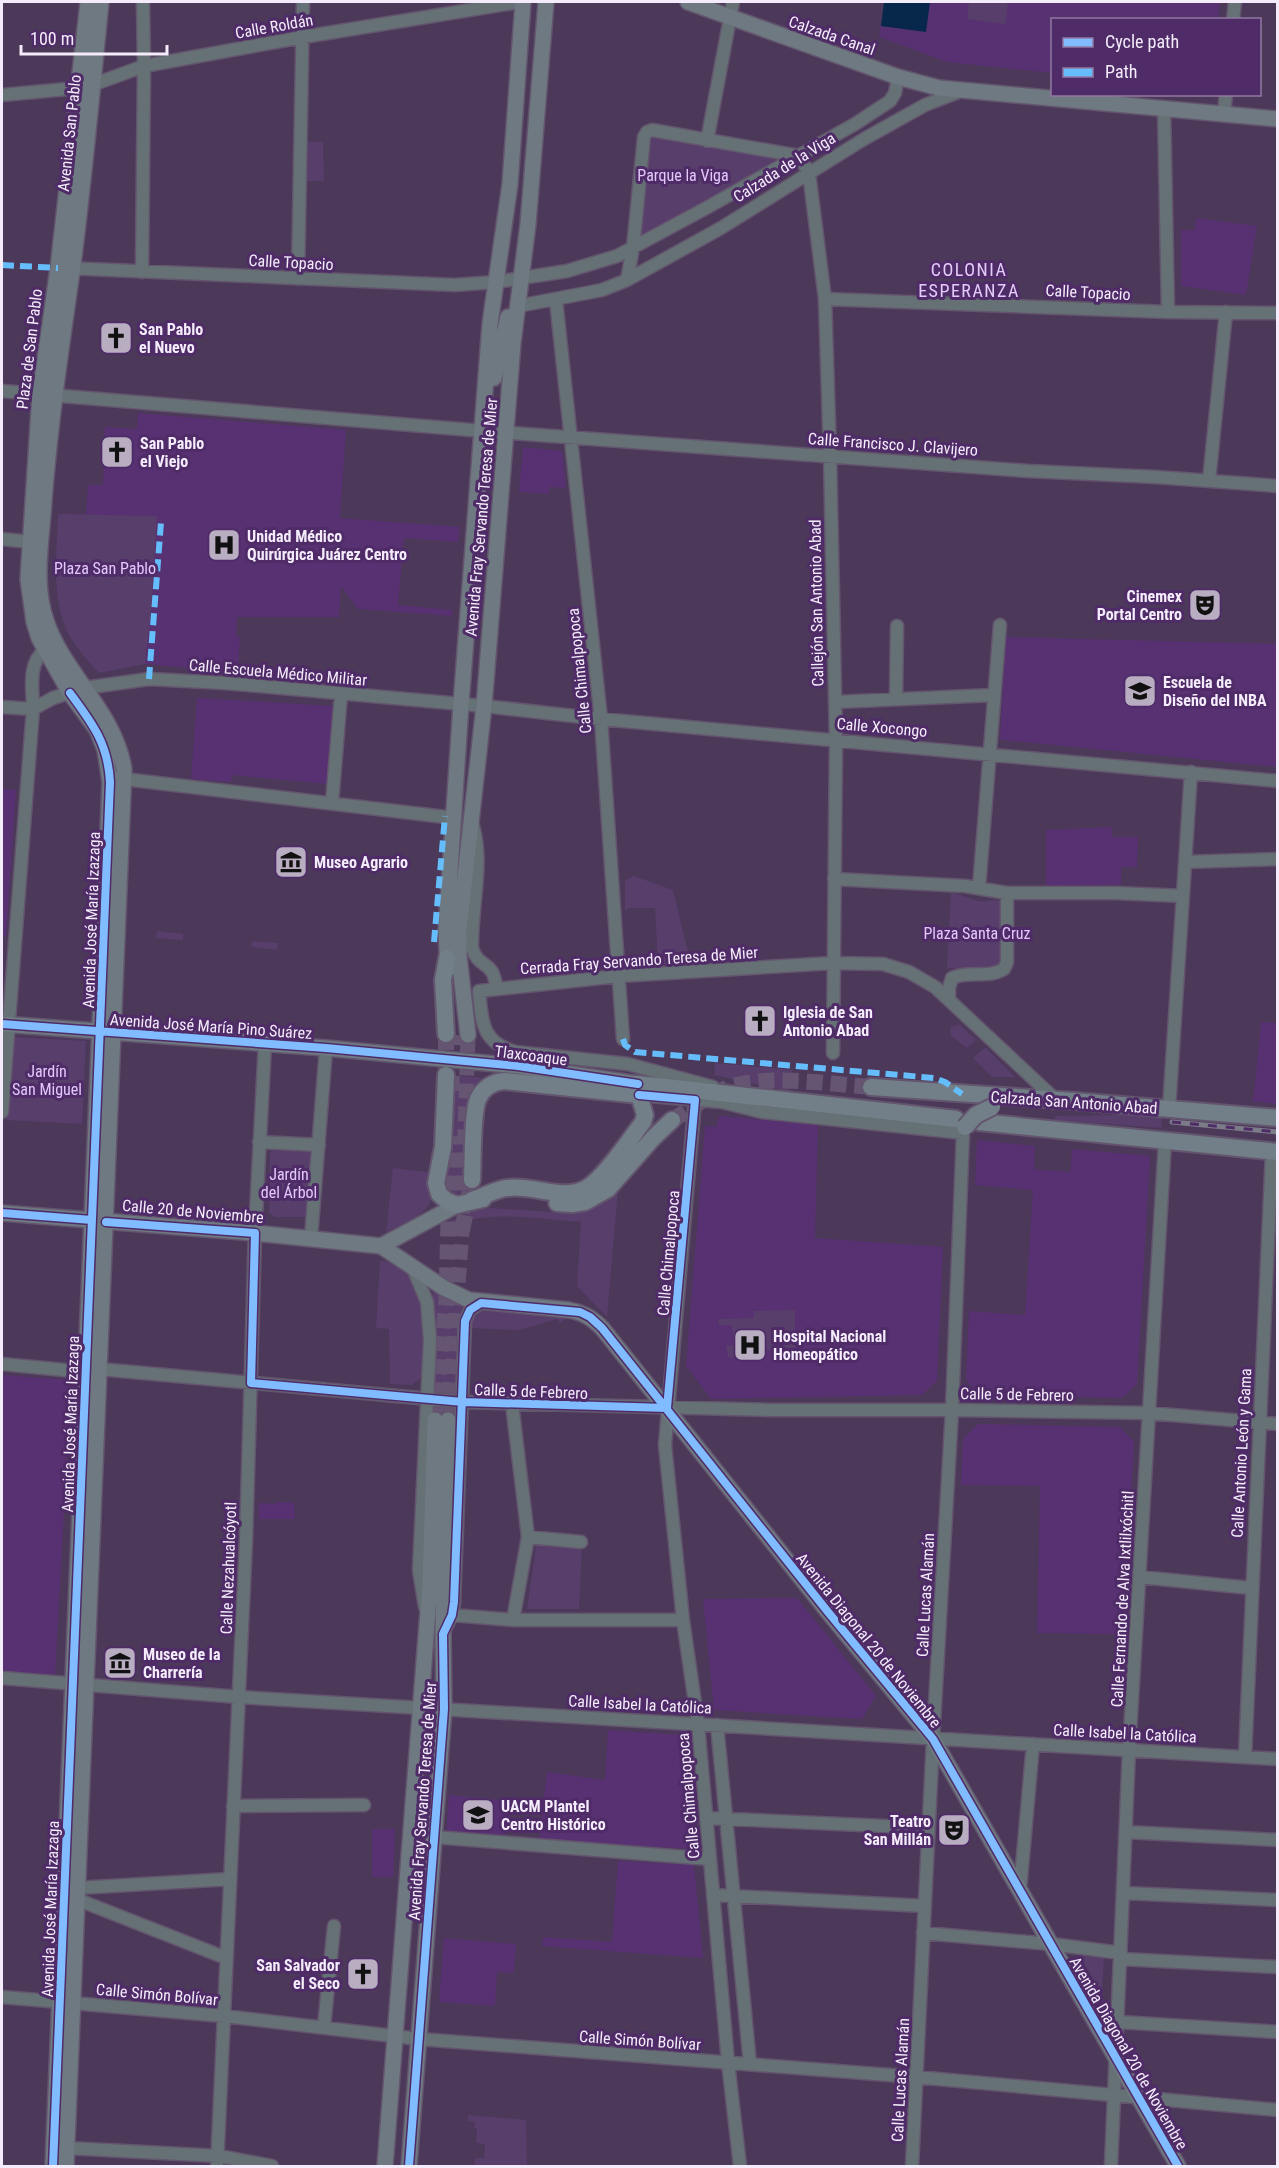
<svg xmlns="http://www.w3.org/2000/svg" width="1279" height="2168" font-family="'Roboto Condensed',sans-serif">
<rect width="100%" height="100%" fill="#4c395a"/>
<!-- built -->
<path fill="#573171" d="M884,2h336l-2,17 -166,1v53l-105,-11 -68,-25z
M1196,218l61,8 -11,69 -65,-9v-56h14z
M138,413l208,17 -6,88 120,9 -2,15 -54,-4 -6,67 54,5v6l-94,-7 -17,-23 -2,31h-102l-1,19 4,1 -2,35 -93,-8 10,-114 -98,-9 2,-27h27l2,-29h15l1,-23 -2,-3 3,-32 32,2z
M523,447l39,4 4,37 -17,-1v7l-30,-2z
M1006,637l271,7v123l-275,-27 -2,-1z
M197,698l136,8 -6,78 -95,-9 -1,7 -40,-3z
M2,789l14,1 -10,146 -4,-1z
M1112,827v10h26l-1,30h-16v18l-75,1v-56z
M1261,1022l16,1v81l-25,-3 2,-7z
M722,1116l96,9 -3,113 128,9 -6,134 -15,14 -211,4 -25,-33 19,-240 12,1 1,-9z
M977,1140l58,6 -1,23 36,3 2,-23 78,7 -13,228 -15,14 -142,-3 -14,-15 3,-69 56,4 8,-125 -58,-5z
M2,1375l69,5 -16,297 -53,-3z
M978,1424l142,3 14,15 -11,185 -8,7 -78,-1 3,-147 -79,-1 2,-46z
M276,1502l18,1 1,16h-36v-16l17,1z
M797,1598l79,98 -14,23 -148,-9 -11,-111z
M608,1730l73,5 11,114 -153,-9 8,-68 58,8z
M449,1795l60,6 -4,36 -59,-1z
M372,1829h23l-2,48h-21z
M618,1861l76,4 9,93 -161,-12 1,-9 69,5z
M444,1938l72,6 -2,29 -17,-1 -2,34 -56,-4z"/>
<!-- green -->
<path fill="#583e6b" d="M969,2l39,1 -3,21 -38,-5z
M651,135l135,24 -145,80 -2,-2 8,-96z
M304,142h19l1,39h-19z
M58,514l99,2 -6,96 -6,52 -46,9c-10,-11 -21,-23 -29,-36 -20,-37 -13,-83 -12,-123z
M634,876l39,14 16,66 -3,2v5l-26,2 -2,-1 -3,-56h-25l-5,2v-30z
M951,893c12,1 19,7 29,8 10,1 16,-3 25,2l-2,59c-11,13 -40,7 -56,6z
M157,931l26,3v6l-27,-2z
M252,941l26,2 -1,7 -26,-3z
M959,1024l17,16 -9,8 -16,-12 -1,-8z
M12,1037l74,4 -4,83 -75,-4z
M985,1048h1l29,29h-23l-19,-19z
M715,1063l77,7 -3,21 -75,-16z
M451,1075l31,3 -7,8 -3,12 -6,92 -10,4 -10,-2 -5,-18z
M1125,1115l37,2 -1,11 -106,-8v-4z
M272,1150l41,2 -5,62 -2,3h-31l-6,-4 1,-60z
M393,1168l41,5c0,8 0,17 -2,24 -4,18 -31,28 -46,35z
M618,1190l-11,127 -30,-31 4,-64c-44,-3 -93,-13 -134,5l-1,-4 26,-12 17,-3 79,5c21,-2 36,-7 50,-23z
M380,1261l18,1c29,31 28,74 25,114l-11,9 -22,-1 -1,-55 -13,-1z
M433,1284l34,19 -8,81 -6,8 -19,-2 -3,-5z
M483,1307l89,7 -12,9 -3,-4 -38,11 -50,-2 3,-14z
M795,1310v39l-29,1v6l-38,1 -2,-11 8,-1 -2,-20h-13l-1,-6 36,-1v-7z
M537,1540l45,5 -3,64h-52z
M1079,1955l25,2 -2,36z
M468,2115l58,5 1,46h-53l1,-8h9l1,-14 -9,-1 1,-14 -3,-1 1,-6 -7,-1z"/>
<!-- water -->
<path fill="#07284a" d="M884,2h46l-4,30 -45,-6z"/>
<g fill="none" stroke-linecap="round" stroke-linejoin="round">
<!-- major-tunnel -->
<path stroke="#655472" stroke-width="15" stroke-dasharray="15 8" stroke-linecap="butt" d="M452,1091l1,-56
M435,1420l11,-120 4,-164
M448,1420l14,-189 6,-196"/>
<!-- highway-tunnel -->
<path stroke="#655472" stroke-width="16" stroke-dasharray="16 8" stroke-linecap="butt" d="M446,1034v40
M672,1120c16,-9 31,-21 48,-29 38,-19 108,-7 151,-4
M462,1231l10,-51"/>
<defs>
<path id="minor" d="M1233,20l2,-18
M2,95l76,-7 14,-3 52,-19 159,-29 216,-35
M1164,108l4,204
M1224,113l2,-19
M707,141l26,-139
M65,268l390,17 41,-3 71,-11 50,-15 91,-49 147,-83 35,-23 5,-8 3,-16
M142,272l2,-206 -1,-64
M298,279l5,-277
M627,280l6,-32 11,-111 3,-5 5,-2 147,26 10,17 16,126 5,156 6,285 -3,313
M825,299l343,13 110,1
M556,300l45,419 22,320
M518,306l84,-16 25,-10 94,-52 143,-89 61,-34 36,-14
M2,391l481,40 545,40 128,6 122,9
M1209,481l17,-169
M2,539l28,3
M896,699l1,-73
M835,702l159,-7
M2,707l31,2 20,-11 31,-10 65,-9 76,4 259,23 117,13 677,62
M124,779l330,39
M332,803l9,-109
M473,826c11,39 -2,81 -1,122 7,22 22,11 24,40
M1185,862l93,-3
M834,879l131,7 42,7h109l67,3
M979,888l21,-263
M949,1000v-12l3,-10c17,-8 36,1 52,-9l3,-7v-69
M713,1087l-85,-23 -113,-12c-34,-10 -33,-31 -36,-61l140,-15 214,-13 50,1 26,8 26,15 121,113
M639,1095l83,7 40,10 201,21 -11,277 -19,329 -21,427
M695,1100l-30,345 18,175 15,104 30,338 12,104
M1169,1109l22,-337
M2,1112l31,-403c0,-19 -6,-46 12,-59
M259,1142l60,3
M311,1238l15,-190
M412,1266l15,36 3,38 -11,230 6,37
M2,1364l83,8 14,-3 364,33 307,8h182l197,3 129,11
M512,1404l16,133 -15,83
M528,1537l53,5
M1140,1577l111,11
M452,1615l61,5h170
M444,1631l8,-16 2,-13 11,-281 5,-11 11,-7
M2,1678l237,19 1039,62
M717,1725l33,339
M1245,1757l27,-605
M233,1806l131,-1
M706,1818l222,10
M1126,1832l152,8
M434,1837l276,22
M77,1888l153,-9
M1020,1889l13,-145
M1124,1893l154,7
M713,1895l212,11
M76,1899l150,59
M923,1933l128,11 70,9
M1121,1959l157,8
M2,1997l222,19 195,23 497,38 362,33
M1119,2022l159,10
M324,2027l10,-101
M67,2148l152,8 53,10
M217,2166l29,-626 9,-307 10,-190
M1111,2166l18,-416 36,-609"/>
<path id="major" d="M688,2l210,75 41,11 339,31
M494,378l14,-61
M448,969l-2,-38 15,-227 29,-380 20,-140 13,-182
M2,1024l324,24 192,18 120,18
M468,1035l-9,-79v-26l25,-224 29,-363 15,-119 18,-222
M2,1213l253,20 126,13 63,42 25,12 100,10c15,3 23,8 33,18l226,284 105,127 245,427
M381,1246l76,-41
M53,2166l57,-1384 -5,-32 -8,-20 -27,-37 -31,-55 -5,-16 -6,-43 12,-185 18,-126 30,-266
M66,2166l58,-1397c-11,-66 -73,-103 -83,-169 -5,-32 1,-67 3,-99 6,-77 17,-153 28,-229 12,-90 20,-181 29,-270
M385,2166l45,-581 5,-165
M409,2166l35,-457 -1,-75 5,-214"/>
<path id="highway" d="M446,1034l-3,-54 4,-22
M446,1075l-3,72 -7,36 3,11 8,7 10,4 26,-6
M871,1087l203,14 204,17
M623,1088l15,-4 318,35
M979,1122l299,30
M472,1180c1,-18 0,-67 6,-81 5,-11 15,-17 26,-18l135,14 6,20 -2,7c-13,17 -40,58 -58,67 -24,12 -52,-5 -78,-1 -11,1 -24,9 -35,12
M557,1203l15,1 13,-2 23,-13 45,-51 19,-18"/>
</defs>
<!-- minor casing -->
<use href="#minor" stroke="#63556e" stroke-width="15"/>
<!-- major casing -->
<use href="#major" stroke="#63556e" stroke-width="18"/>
<!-- highway casing -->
<use href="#highway" stroke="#63556e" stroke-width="20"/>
<!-- minor -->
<use href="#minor" stroke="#667175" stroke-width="12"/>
<!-- major -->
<use href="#major" stroke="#6e7981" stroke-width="15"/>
<!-- highway -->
<use href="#highway" stroke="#727f88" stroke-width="16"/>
<defs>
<path id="rail" d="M1172,1122l106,10"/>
</defs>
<!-- rail casing -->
<use href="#rail" stroke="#7c7b88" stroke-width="5"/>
<!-- rail -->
<use href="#rail" stroke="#4f2b68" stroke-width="3" stroke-dasharray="9" stroke-linecap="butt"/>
<defs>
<path id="highway-bridge" d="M965,1127l11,-12 16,-8"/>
</defs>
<!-- highway-bridge casing -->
<use href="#highway-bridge" stroke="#63556e" stroke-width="20" stroke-linecap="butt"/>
<!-- highway-bridge -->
<use href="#highway-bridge" stroke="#727f88" stroke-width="16"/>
<!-- quiet -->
<path stroke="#66bdfb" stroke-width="6" stroke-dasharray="12 6" stroke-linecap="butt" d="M2,265l56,3
M149,679l12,-157
M434,942l11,-126
M623,1039l2,6 10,7 299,26 11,4 17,12"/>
<defs>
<path id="cycleway" d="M2,1024l324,24 192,18 120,18
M639,1095l56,5 -28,308
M2,1213l90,7
M106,1222l149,11 -4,150 212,19 204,6
M53,2166l57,-1384c-2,-39 -18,-59 -40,-89
M409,2166l35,-457 -1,-75 9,-19 2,-13 11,-281 5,-11 11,-7 99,9 10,5 12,11 226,284 105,127 245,427"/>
</defs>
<!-- cycleway casing -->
<use href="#cycleway" stroke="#4f2b68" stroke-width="11"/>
<!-- cycleway -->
<use href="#cycleway" stroke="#80bcff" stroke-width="8"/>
</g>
<!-- icons -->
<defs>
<symbol id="church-square" viewBox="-11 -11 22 22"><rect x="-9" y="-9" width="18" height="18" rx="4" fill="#b9adc2" stroke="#4f2b68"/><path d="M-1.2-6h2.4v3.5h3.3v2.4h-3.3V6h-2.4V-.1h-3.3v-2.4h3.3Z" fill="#111"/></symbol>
<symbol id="hospital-square" viewBox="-11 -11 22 22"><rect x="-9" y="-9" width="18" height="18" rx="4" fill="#b9adc2" stroke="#4f2b68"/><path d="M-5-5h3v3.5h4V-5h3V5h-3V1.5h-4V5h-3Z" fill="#111"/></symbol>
<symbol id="theatre-square" viewBox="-11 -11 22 22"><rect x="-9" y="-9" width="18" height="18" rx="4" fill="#b9adc2" stroke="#4f2b68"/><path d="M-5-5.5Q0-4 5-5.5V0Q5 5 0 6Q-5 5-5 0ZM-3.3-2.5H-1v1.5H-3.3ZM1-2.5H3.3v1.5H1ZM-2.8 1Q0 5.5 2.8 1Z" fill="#111"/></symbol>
<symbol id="university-square" viewBox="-11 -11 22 22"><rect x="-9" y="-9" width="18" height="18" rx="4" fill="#b9adc2" stroke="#4f2b68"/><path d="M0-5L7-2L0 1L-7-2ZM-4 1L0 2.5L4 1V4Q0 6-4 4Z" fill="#111"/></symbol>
<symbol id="museum-square" viewBox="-11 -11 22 22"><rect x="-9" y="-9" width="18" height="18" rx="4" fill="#b9adc2" stroke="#4f2b68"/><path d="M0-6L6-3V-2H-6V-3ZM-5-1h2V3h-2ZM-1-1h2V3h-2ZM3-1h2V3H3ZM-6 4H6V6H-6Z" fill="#111"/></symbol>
</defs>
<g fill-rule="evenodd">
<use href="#church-square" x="97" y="319" width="38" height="38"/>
<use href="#church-square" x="98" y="433" width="38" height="38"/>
<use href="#hospital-square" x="205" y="526" width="38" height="38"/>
<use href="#theatre-square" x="1186" y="586" width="38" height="38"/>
<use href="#university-square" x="1121" y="672" width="38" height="38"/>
<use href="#museum-square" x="272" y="843" width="38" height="38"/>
<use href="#church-square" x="741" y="1002" width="38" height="38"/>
<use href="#hospital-square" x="731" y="1326" width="38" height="38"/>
<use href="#museum-square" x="101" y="1644" width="38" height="38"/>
<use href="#university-square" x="459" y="1796" width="38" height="38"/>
<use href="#theatre-square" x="935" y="1811" width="38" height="38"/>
<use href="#church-square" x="344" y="1955" width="38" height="38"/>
</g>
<g text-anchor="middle" stroke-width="6" stroke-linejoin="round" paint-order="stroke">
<!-- street labels -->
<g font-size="16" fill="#f4ecfa" stroke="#4f2b68">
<text transform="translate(274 26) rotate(-10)" y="6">Calle Roldán</text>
<text transform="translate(832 35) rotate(19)" y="6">Calzada Canal</text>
<text transform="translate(69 133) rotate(-84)" y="6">Avenida San Pablo</text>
<text transform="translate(784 167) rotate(-32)" y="6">Calzada de la Viga</text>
<text transform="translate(291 262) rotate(3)" y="6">Calle Topacio</text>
<text transform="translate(1088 292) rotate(3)" y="6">Calle Topacio</text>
<text transform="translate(29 349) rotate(-83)" y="6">Plaza de San Pablo</text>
<text transform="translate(893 444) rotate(4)" y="6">Calle Francisco J. Clavijero</text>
<text transform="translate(481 517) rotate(-85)" y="6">Avenida Fray Servando Teresa de Mier</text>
<text transform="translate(816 603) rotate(-91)" y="6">Callejón San Antonio Abad</text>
<text transform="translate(579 671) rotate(-96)" y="6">Calle Chimalpopoca</text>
<text transform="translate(278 672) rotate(5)" y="6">Calle Escuela Médico Militar</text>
<text transform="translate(882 727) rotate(5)" y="6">Calle Xocongo</text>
<text transform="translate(91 920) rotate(-88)" y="6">Avenida José María Izazaga</text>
<text transform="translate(639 960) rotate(-4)" y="6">Cerrada Fray Servando Teresa de Mier</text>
<text transform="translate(211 1026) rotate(4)" y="6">Avenida José María Pino Suárez</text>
<text transform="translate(531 1055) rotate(7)" y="6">Tlaxcoaque</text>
<text transform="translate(1074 1102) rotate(4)" y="6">Calzada San Antonio Abad</text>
<text transform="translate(193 1211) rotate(5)" y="6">Calle 20 de Noviembre</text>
<text transform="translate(668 1253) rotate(-85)" y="6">Calle Chimalpopoca</text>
<text transform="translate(531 1391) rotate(2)" y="6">Calle 5 de Febrero</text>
<text transform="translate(1017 1394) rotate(1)" y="6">Calle 5 de Febrero</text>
<text transform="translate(70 1424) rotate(-88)" y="6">Avenida José María Izazaga</text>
<text transform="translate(1241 1453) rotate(-87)" y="6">Calle Antonio León y Gama</text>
<text transform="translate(228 1568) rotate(-88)" y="6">Calle Nezahualcóyotl</text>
<text transform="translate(925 1595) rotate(-87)" y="6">Calle Lucas Alamán</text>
<text transform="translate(1122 1599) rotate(-87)" y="6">Calle Fernando de Alva Ixtlilxóchitl</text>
<text transform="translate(869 1640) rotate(51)" y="6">Avenida Diagonal 20 de Noviembre</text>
<text transform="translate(640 1704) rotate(3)" y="6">Calle Isabel la Católica</text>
<text transform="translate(1125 1733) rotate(3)" y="6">Calle Isabel la Católica</text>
<text transform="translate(688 1796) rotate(-95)" y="6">Calle Chimalpopoca</text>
<text transform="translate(422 1801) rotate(-86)" y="6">Avenida Fray Servando Teresa de Mier</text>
<text transform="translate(50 1909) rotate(-88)" y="6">Avenida José María Izazaga</text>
<text transform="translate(157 1994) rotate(5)" y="6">Calle Simón Bolívar</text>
<text transform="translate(640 2040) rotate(4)" y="6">Calle Simón Bolívar</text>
<text transform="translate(1129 2053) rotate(60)" y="6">Avenida Diagonal 20 de Noviembre</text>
<text transform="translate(900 2080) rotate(-87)" y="6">Calle Lucas Alamán</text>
</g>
<!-- park labels -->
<g font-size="16" fill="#e4c9fb" stroke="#4f2b68">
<text x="683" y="181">Parque la Viga</text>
<text x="105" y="574">Plaza San Pablo</text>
<text x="977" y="939">Plaza Santa Cruz</text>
<text x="47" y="1077">Jardín<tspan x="47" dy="18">San Miguel</tspan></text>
<text x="289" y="1180">Jardín<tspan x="289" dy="18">del Árbol</tspan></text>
</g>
<!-- poi labels -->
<g font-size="16" font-weight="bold" fill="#f4ecfa" stroke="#4f2b68" text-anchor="start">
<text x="139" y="335">San Pablo<tspan x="139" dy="18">el Nuevo</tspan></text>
<text x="140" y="449">San Pablo<tspan x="140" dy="18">el Viejo</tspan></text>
<text x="247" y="542">Unidad Médico<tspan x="247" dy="18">Quirúrgica Juárez Centro</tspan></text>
<text x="1182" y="602" text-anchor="end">Cinemex<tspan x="1182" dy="18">Portal Centro</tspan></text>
<text x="1163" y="688">Escuela de<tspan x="1163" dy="18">Diseño del INBA</tspan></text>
<text x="314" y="868">Museo Agrario</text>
<text x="783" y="1018">Iglesia de San<tspan x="783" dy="18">Antonio Abad</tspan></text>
<text x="773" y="1342">Hospital Nacional<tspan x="773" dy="18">Homeopático</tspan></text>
<text x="143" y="1660">Museo de la<tspan x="143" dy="18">Charrería</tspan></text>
<text x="501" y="1812">UACM Plantel<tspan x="501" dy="18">Centro Histórico</tspan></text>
<text x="931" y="1827" text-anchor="end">Teatro<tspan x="931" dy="18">San Millán</tspan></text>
<text x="340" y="1971" text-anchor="end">San Salvador<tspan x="340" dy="18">el Seco</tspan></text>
</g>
<!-- neighbourhood labels -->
<g font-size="18" letter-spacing="1.5" fill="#e3ccf7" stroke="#4f2b68">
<text x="969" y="276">COLONIA<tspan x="969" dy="21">ESPERANZA</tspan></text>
</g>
</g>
<!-- border -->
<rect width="1279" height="2168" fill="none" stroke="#f4ecfa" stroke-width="6"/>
<!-- legend -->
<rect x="1051" y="18" width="210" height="78" fill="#4f2b68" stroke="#9178a2" stroke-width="1.5"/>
<rect x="1063" y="38" width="30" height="9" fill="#80bcff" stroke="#9178a2" stroke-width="1.5"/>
<text x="1105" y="48" font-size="18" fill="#f4ecfa">Cycle path</text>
<rect x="1063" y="68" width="30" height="9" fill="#66bdfb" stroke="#9178a2" stroke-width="1.5"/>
<text x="1105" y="78" font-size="18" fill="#f4ecfa">Path</text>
<!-- scale -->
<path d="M21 45v9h146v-9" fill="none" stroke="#f4ecfa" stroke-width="3"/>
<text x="30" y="45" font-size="18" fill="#f4ecfa" stroke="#4f2b68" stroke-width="4.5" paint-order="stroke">100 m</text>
</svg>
